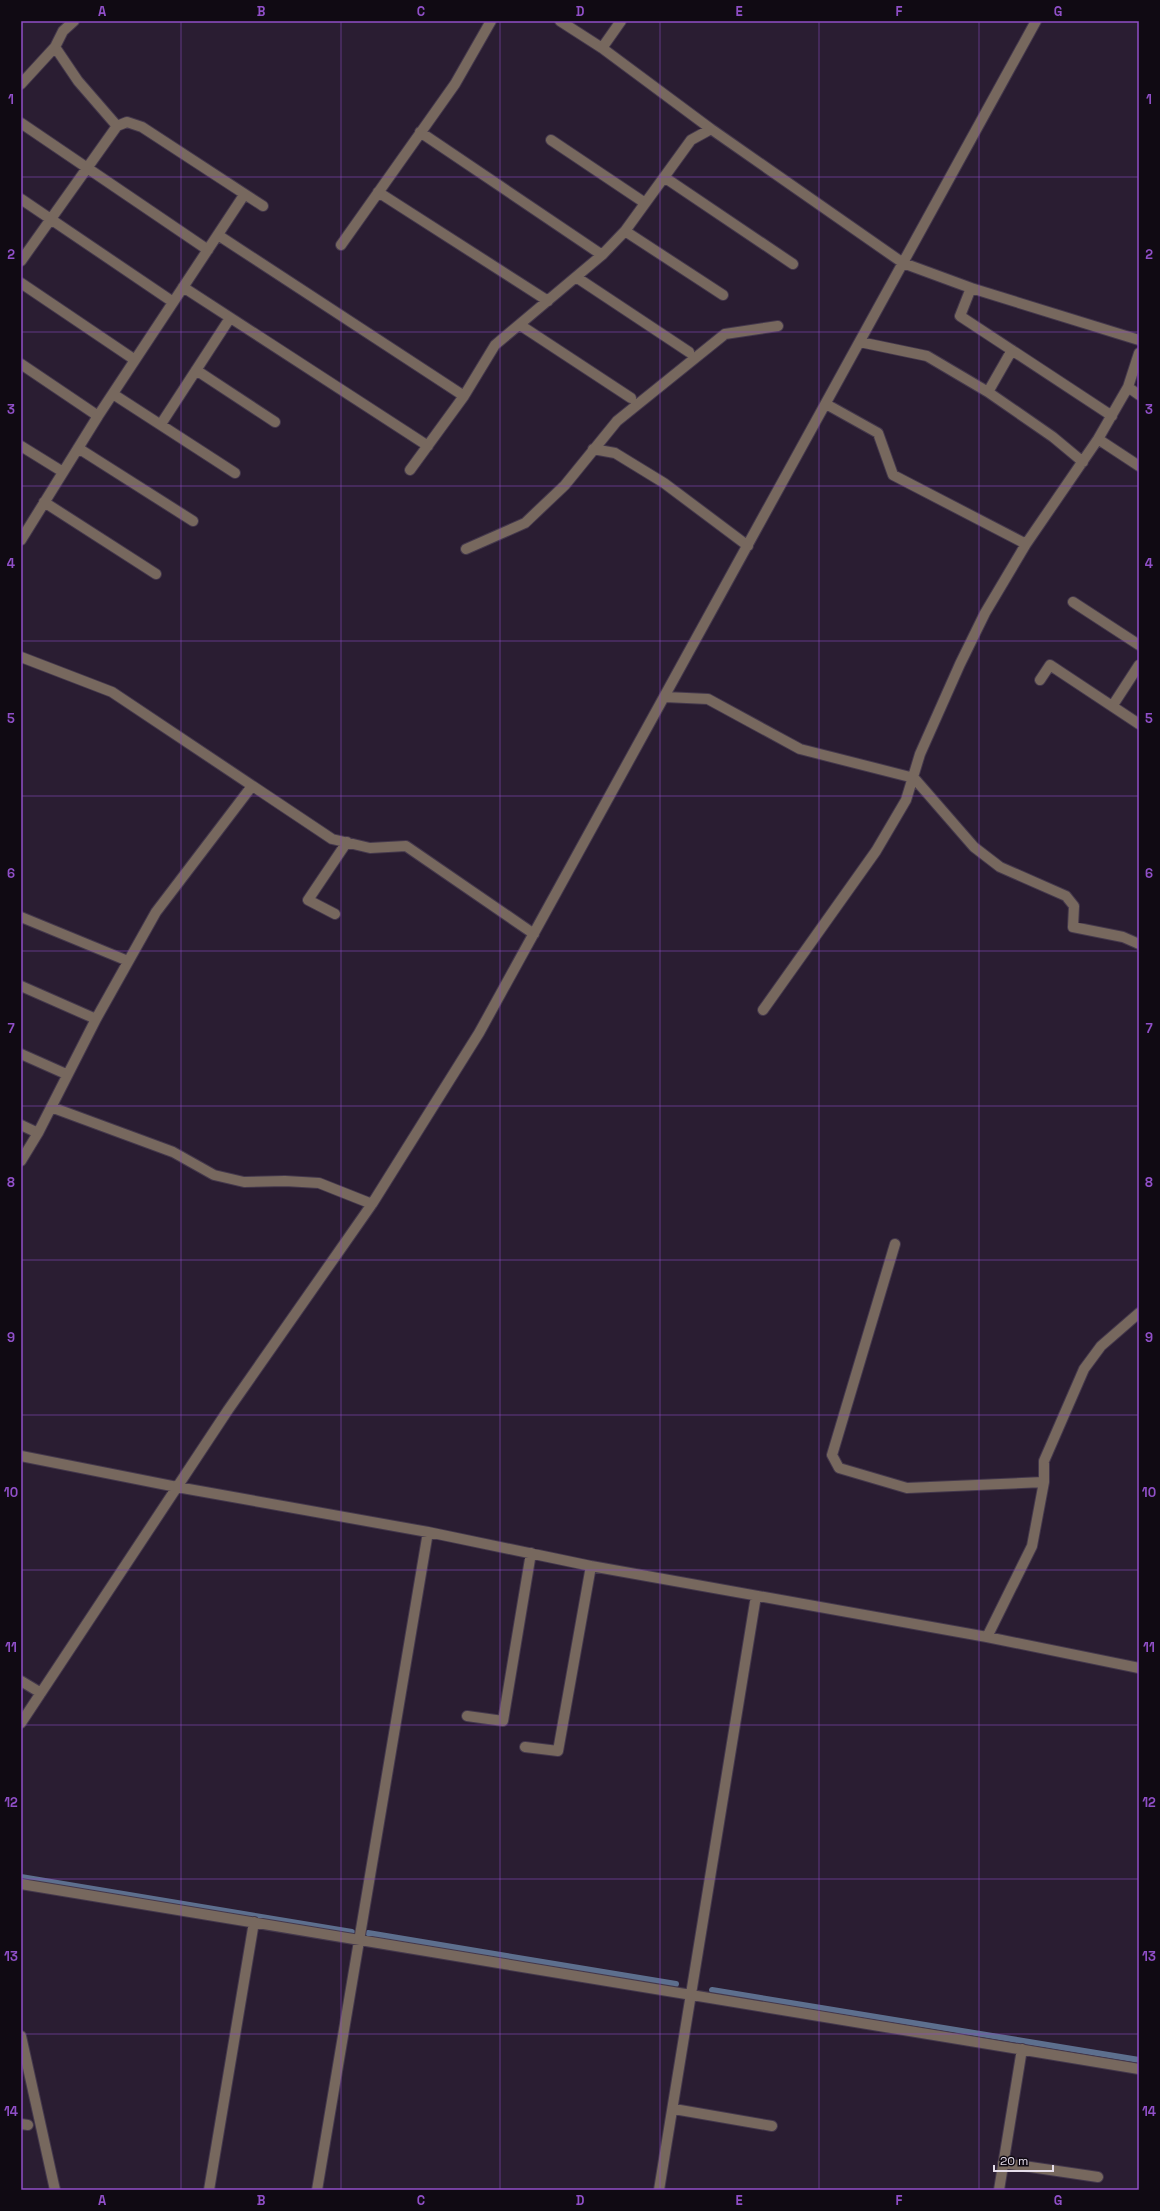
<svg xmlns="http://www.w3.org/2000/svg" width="1160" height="2211" font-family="'Space Grotesk',sans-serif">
<rect width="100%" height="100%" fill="#2a1d32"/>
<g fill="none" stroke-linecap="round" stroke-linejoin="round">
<!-- stream -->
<path stroke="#5d6f8e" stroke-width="6" d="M21,1877l331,55
M368,1933l308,51
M712,1990l427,70"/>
<defs>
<path id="minor" d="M560,21l42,27 109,81 192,134 68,25 168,52
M55,47l23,34 39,45
M602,48l19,-27
M21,84l34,-37 8,-16 11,-10
M21,123l187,127
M420,132l182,123
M551,140l94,63
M664,177l129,87
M378,192l170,109
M21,199l152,103
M625,231l98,64
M218,235l246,161
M341,245l114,-161 36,-63
M21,261l96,-135 10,-4 15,5 121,79
M576,277l113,75
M21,283l114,77
M183,287l245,159
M971,288l-11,28 152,100
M520,325l111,73
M860,342l67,14 61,36 65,45 30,25
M21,364l77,52
M196,370l79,52
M1128,387l11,8
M988,392l24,-42
M113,394l122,79
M161,424l69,-106
M1098,439l41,27
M21,446l42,26
M78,448l115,73
M593,449l22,4 49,30 84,63
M410,470l54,-74 31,-51 107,-90 23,-24 66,-91 20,-11
M44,502l112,72
M21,540l77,-124 146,-221
M1026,544l72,-105 30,-52 11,-34
M466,549l59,-26 40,-38 52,-64 108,-87 53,-8
M1073,602l66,43
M21,657l91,35 220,147 38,9 36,-2 128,88
M1040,680l10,-15 89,59
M665,697l43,2 92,50 114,29 60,69 26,20 66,29 8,10 -1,21 50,10 16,7
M1113,705l26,-40
M335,914l-27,-14 39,-58
M21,917l107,44
M21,986l75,33
M763,1010l113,-159 30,-51 14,-46 40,-90 25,-51 41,-69 -133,-69 -15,-42 -52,-29
M21,1054l45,20
M51,1107l122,45 41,23 30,7 41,-1 34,2 53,21
M21,1125l17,8
M21,1161l17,-28 58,-114 60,-107 96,-126
M895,1244l-63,211 7,13 68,20 137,-6
M21,1456l156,31 251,45 163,34 396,71 152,31
M987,1637l45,-91 12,-64v-21l40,-92 17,-23 38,-33
M21,1681l20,12
M467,1716l36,5 28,-168
M21,1723l207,-313 144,-206 107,-171 557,-1012
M525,1747l33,4 33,-185
M21,1884l1118,185
M21,2036l34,154
M674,2109l98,17
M21,2124l7,1
M1003,2163l95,14
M209,2190l45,-268
M317,2190l111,-658
M659,2190l97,-594
M999,2190l23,-141"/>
</defs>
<!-- minor casing -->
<use href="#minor" stroke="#44384c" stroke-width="12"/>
<!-- minor -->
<use href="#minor" stroke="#77685e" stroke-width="10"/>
</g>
<!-- grid -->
<path fill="none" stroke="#904fc8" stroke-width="1" stroke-opacity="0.55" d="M181,21v2169M341,21v2169M500,21v2169M660,21v2169M819,21v2169M979,21v2169M21,177h1118M21,332h1118M21,486h1118M21,641h1118M21,796h1118M21,951h1118M21,1106h1118M21,1260h1118M21,1415h1118M21,1570h1118M21,1725h1118M21,1879h1118M21,2034h1118"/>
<!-- border -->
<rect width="1160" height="2211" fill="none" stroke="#100a13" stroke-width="44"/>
<!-- scale -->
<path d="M994 2165v6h59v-6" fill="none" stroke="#e5ddeb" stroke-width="2"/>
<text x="1000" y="2165" font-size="12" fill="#e5ddeb" stroke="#100a13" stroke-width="3" paint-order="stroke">20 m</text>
<rect x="22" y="22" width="1116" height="2167" fill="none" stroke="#904fc8" stroke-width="1.5"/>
<g font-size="13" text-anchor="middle" font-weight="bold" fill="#904fc8">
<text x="102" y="16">A</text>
<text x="261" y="16">B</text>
<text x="421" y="16">C</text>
<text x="580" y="16">D</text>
<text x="739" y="16">E</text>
<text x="899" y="16">F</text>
<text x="1058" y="16">G</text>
<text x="11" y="104">1</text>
<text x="1149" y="104">1</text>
<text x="11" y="259">2</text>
<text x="1149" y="259">2</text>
<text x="11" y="414">3</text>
<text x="1149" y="414">3</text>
<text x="11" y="568">4</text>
<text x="1149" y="568">4</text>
<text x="11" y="723">5</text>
<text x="1149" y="723">5</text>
<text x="11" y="878">6</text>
<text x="1149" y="878">6</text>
<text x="11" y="1033">7</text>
<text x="1149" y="1033">7</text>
<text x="11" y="1187">8</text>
<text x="1149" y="1187">8</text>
<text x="11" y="1342">9</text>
<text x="1149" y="1342">9</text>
<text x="11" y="1497">10</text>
<text x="1149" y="1497">10</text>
<text x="11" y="1652">11</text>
<text x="1149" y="1652">11</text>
<text x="11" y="1807">12</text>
<text x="1149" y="1807">12</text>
<text x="11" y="1961">13</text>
<text x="1149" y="1961">13</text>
<text x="11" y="2116">14</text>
<text x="1149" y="2116">14</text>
<text x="102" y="2205">A</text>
<text x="261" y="2205">B</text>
<text x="421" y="2205">C</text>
<text x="580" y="2205">D</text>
<text x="739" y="2205">E</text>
<text x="899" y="2205">F</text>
<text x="1058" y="2205">G</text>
</g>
</svg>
